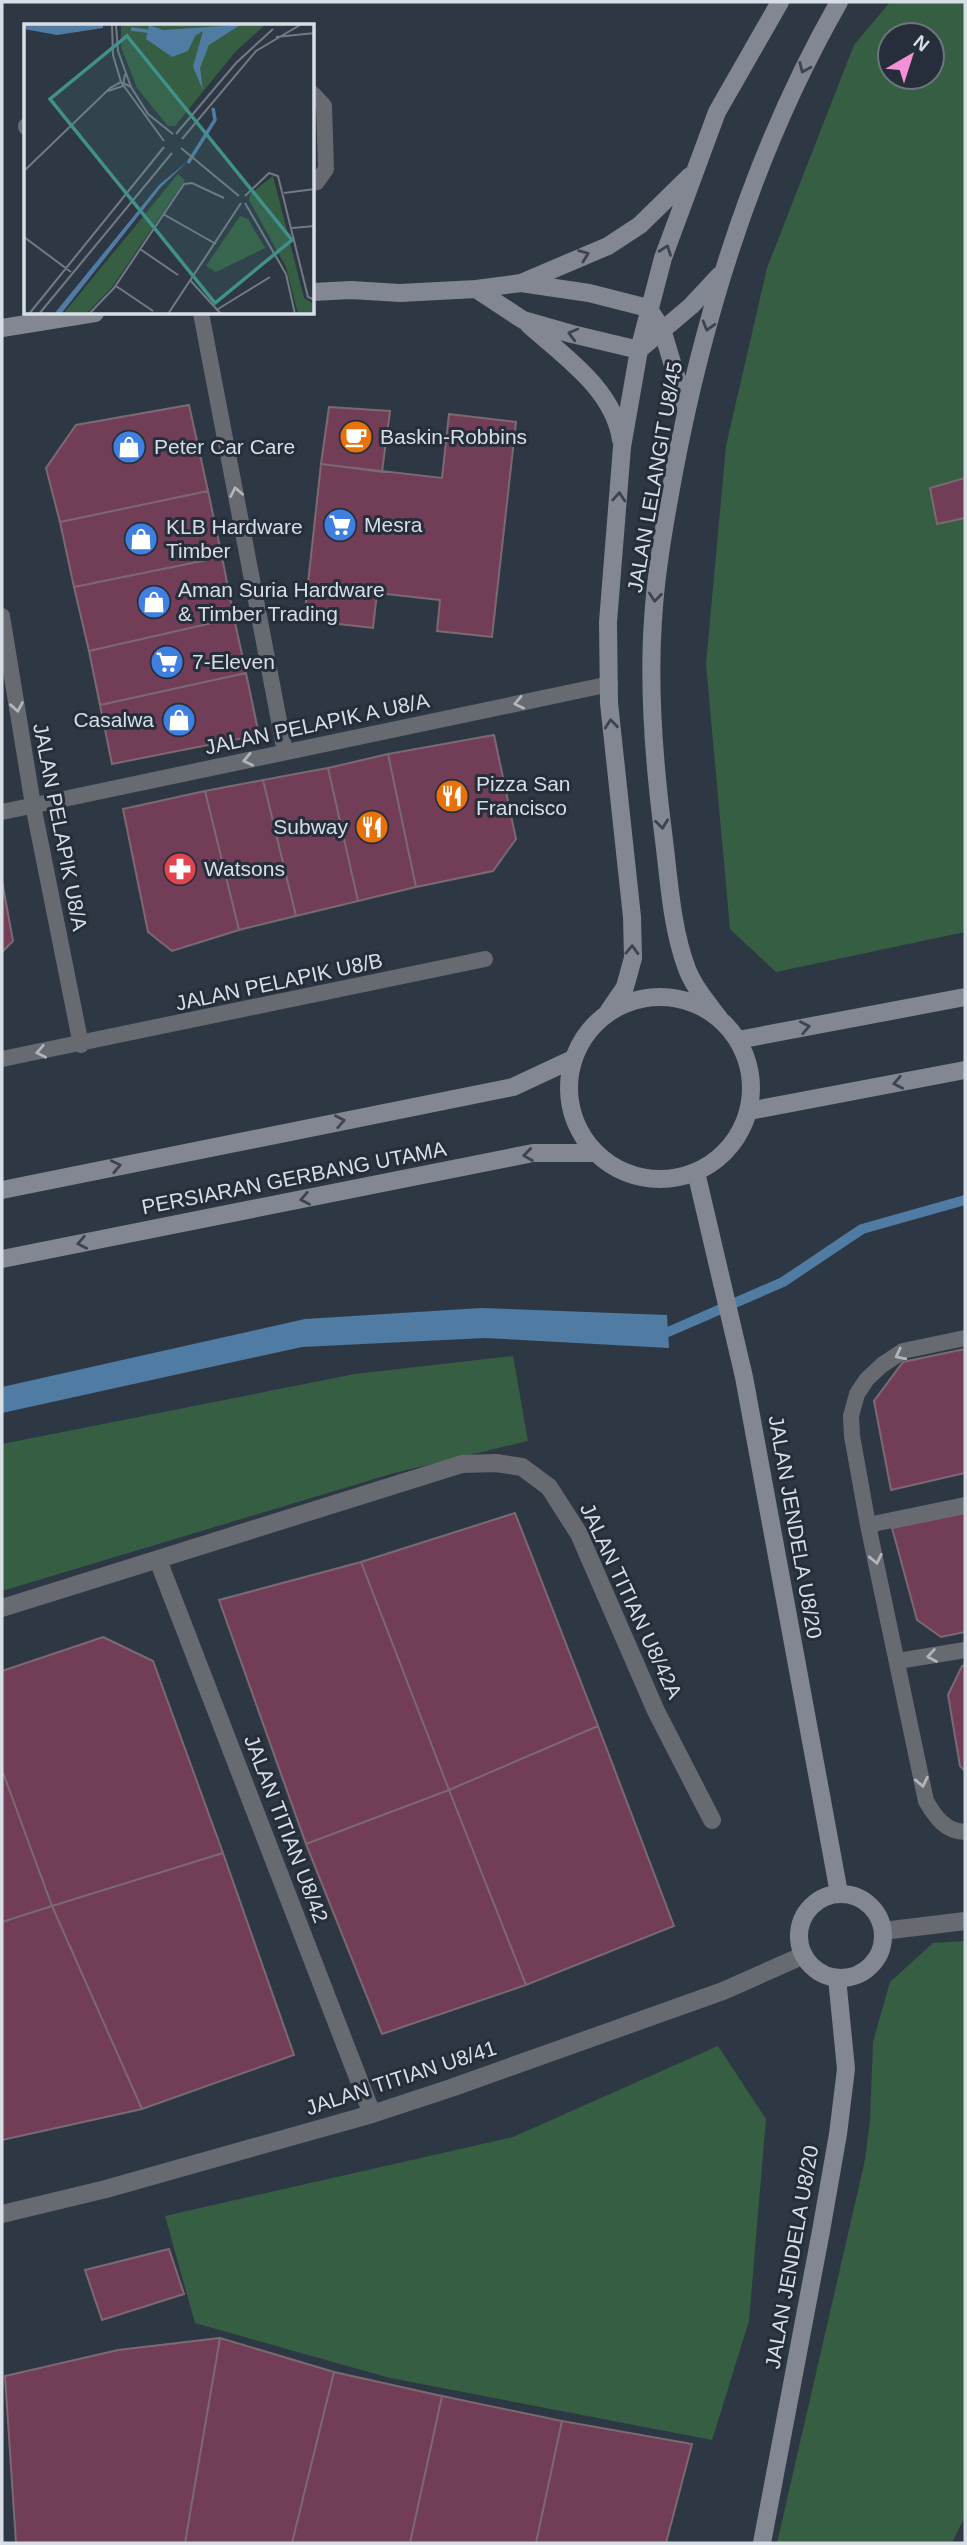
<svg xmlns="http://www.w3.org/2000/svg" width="967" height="2545" font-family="Arial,sans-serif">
<rect width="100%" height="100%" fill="#2e3844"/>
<!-- green -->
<path fill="#365e43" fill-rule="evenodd" d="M890,2h75v930l-189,40 -46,-43 -24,-265 20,-218 41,-178 87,-223zM890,35h42v42h-42z
M513,1356l15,85 -134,32 -392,118v-147l353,-70z
M965,1941v575l-13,27h-175l88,-383 5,-40 3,-78 17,-60 43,-39z
M718,2046l48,73 -17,202 -37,119 -322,-62 -195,-55 -30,-107 348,-79z"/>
<!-- water -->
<path fill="#507ca4" d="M481,1308l186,7 2,33 -184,-10 -183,9 -300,66v-26l303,-68z"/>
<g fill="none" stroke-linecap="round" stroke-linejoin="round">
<!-- stream -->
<path stroke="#507ca4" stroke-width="10" d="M654,1332h14l115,-50 79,-53 103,-29"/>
</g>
<!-- building -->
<path fill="#723e57" stroke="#7b6971" stroke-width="2" d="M189,405l19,86 -148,31 -14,-54 30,-43z
M329,407l61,4 -8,61 -61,-8z
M449,414l67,8 -24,215 -55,-6 3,-31 -63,-7 -4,35 -69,-8 17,-156 121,14z
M965,478v40l-28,6 -7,-36z
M208,491l14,66 -148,30 -14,-65z
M222,557l12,61 -145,33 -15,-64z
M234,618l12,55 -146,32 -11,-54z
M246,673l13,62 -147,29 -12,-59z
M494,735l22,104 -23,32 -77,16 -28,-133z
M388,754l28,133 -58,14 -30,-133z
M328,768l30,133 -62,15 -33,-136z
M263,780l33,136 -57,14 -34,-139z
M205,791l34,139 -67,21 -24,-19 -25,-123z
M2,881l11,60 -11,11z
M965,1349v124l-74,17 -17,-89 29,-39z
M515,1513l83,213 -149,64 -88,-228z
M965,1513v119l-24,5 -24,-17 -25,-92z
M361,1562l88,228 -143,54 -87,-244z
M103,1637l50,24 70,192 -171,53 -50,-136v-99z
M965,1665v106l-5,-5 -12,-71 14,-29z
M598,1726l76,200 -148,59 -77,-195z
M2,1770l50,136 -50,16z
M449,1790l77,195 -144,49 -76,-190z
M223,1853l71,202 -152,54 -90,-203z
M52,1906l90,203 -140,31v-218z
M169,2249l15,45 -82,26 -17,-50z
M220,2338l-35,205h-169l-11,-167 113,-26z
M220,2338l114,34 -42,171h-107z
M334,2372l108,24 -32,147h-118z
M442,2396l120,25 -26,122h-126z
M562,2421l130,23 -26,99h-130z"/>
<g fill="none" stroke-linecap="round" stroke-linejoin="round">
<!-- lane -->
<path stroke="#686a71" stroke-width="16" d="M313,94l11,12 2,63 -9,13 -4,1
M26,126v1
M201,313l84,439
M2,616l31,189 48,240
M2,812l608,-128
M2,1059l483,-100
M965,1338l-62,13 -21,14 -15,14 -10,15 -6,22 1,20 16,89 58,276c10,17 19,30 39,31
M868,1525l97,-20
M898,1661l67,-11"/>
<!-- street -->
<path stroke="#686a71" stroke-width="18" d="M158,1560l214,554
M2,1608l460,-144 34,-1 26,4 27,20 30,47 77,177 56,109
M883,1931l82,-10
M2,2214l104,-25 266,-75 79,-26 272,-97 81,-36"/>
<!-- secondary -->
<path stroke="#838791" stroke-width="18" d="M521,283l87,-37 32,-21 50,-49
M476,289l47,31 49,14 67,16 52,-44 29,-31
M313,292l38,-2 49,3 76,-4 45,-6 68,10 59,15 14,21 24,80
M529,325c35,31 85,65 92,115
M2,328l93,-15
M569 1088a91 91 0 1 1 182 0a91 91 0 1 1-182 0Z
M608,1012l17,-25 8,-29 -1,-41 -23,-214 -1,-81 14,-175 17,-97 24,-92 54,-146 63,-110
M719,1018c-12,-16 -25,-31 -32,-49 -16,-43 -18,-91 -24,-137 -9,-70 -15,-141 -10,-212 3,-50 12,-99 21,-148 31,-163 82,-325 165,-470
M738,1040l227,-43
M749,1111l216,-41
M696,1172l48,205 95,516
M2,1190l511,-103 60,-28
M2,1259l531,-106h63
M799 1936a42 42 0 1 1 84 0a42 42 0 1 1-84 0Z
M762,2543l59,-312 17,-97 8,-65 -9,-91"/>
</g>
<!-- one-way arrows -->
<defs><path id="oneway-chevron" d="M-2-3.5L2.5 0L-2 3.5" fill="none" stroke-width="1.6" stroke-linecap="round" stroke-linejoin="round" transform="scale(1.75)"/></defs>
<g stroke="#3c4450">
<use href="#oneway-chevron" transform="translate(804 68) rotate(114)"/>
<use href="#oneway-chevron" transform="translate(666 250) rotate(-70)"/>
<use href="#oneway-chevron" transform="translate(584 255) rotate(-21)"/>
<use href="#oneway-chevron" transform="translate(708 326) rotate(106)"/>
<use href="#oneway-chevron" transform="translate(573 334) rotate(-165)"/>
<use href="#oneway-chevron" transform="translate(619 497) rotate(-86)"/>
<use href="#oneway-chevron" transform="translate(655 597) rotate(96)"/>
<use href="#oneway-chevron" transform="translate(611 724) rotate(-96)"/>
<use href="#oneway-chevron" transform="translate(662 824) rotate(83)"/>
<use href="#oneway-chevron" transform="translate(632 950) rotate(-88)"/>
<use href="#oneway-chevron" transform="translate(805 1027) rotate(-11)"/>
<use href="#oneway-chevron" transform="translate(898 1083) rotate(169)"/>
<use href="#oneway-chevron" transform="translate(340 1121) rotate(-11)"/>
<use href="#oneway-chevron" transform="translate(528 1155) rotate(172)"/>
<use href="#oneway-chevron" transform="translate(116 1166) rotate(-12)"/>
<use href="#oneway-chevron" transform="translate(305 1199) rotate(169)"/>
<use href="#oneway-chevron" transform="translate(82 1243) rotate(169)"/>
</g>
<g stroke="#b0b5bc">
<use href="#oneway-chevron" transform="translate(236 492) rotate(-101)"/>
<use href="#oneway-chevron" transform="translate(519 703) rotate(168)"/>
<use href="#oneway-chevron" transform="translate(17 707) rotate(80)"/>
<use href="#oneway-chevron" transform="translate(248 760) rotate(168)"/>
<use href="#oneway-chevron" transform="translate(41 1052) rotate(169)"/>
<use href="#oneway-chevron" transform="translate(900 1355) rotate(153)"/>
<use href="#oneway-chevron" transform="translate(876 1559) rotate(78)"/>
<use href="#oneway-chevron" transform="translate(932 1656) rotate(171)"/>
<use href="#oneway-chevron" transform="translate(922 1782) rotate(78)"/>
</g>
<!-- icons -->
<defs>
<symbol id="cafe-disc" viewBox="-11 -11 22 22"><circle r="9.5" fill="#e8710a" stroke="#252e3a"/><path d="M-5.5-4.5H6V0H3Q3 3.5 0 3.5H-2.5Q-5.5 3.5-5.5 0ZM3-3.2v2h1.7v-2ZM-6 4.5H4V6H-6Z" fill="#fff"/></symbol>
<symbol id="shop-disc" viewBox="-11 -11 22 22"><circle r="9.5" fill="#3f7fe0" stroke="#252e3a"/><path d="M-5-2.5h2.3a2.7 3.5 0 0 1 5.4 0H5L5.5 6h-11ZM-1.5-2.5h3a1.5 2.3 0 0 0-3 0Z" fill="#fff"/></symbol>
<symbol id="supermarket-disc" viewBox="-11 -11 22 22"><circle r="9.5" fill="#3f7fe0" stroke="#252e3a"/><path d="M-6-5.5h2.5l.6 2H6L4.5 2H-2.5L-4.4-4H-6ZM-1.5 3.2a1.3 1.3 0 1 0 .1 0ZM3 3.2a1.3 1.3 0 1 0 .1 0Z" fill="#fff"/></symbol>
<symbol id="restaurant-disc" viewBox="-11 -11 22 22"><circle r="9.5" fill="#e8710a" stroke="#252e3a"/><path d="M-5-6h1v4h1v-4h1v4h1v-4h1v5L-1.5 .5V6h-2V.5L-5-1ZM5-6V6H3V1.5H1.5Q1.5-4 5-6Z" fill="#fff"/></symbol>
<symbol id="pharmacy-disc" viewBox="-11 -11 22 22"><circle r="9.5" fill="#e0444e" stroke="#252e3a"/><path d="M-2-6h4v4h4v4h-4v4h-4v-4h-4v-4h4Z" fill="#fff"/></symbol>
</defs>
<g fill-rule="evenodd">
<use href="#cafe-disc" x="337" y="418" width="38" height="38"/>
<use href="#shop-disc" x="110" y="428" width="38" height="38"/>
<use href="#supermarket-disc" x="321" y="506" width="38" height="38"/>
<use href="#shop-disc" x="122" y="520" width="38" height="38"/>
<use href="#shop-disc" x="135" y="583" width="38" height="38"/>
<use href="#supermarket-disc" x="148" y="643" width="38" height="38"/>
<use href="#shop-disc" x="160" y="701" width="38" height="38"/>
<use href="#restaurant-disc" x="433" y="777" width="38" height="38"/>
<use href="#restaurant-disc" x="353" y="808" width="38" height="38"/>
<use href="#pharmacy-disc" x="161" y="850" width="38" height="38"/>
</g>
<g text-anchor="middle" stroke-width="6" stroke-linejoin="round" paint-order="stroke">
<!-- poi labels -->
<g font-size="21" fill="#d7dee5" stroke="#252e3a" text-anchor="start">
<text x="380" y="444">Baskin-Robbins</text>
<text x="154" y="454">Peter Car Care</text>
<text x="364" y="532">Mesra</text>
<text x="166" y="534">KLB Hardware<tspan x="166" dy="24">Timber</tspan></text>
<text x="178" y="597">Aman Suria Hardware<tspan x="178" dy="24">&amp; Timber Trading</tspan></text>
<text x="192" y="669">7-Eleven</text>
<text x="154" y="727" text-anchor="end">Casalwa</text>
<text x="476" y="791">Pizza San<tspan x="476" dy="24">Francisco</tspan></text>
<text x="348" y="834" text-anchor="end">Subway</text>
<text x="204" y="876">Watsons</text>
</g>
<!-- street labels -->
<g font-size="21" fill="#d7dee5" stroke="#252e3a">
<text transform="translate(655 477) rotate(-80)" y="7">JALAN LELANGIT U8/45</text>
<text transform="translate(317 724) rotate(-12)" y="7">JALAN PELAPIK A U8/A</text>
<text transform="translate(60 827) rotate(79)" y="7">JALAN PELAPIK U8/A</text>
<text transform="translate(279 982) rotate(-12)" y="7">JALAN PELAPIK U8/B</text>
<text transform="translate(294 1178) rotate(-11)" y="7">PERSIARAN GERBANG UTAMA</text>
<text transform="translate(795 1527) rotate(80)" y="7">JALAN JENDELA U8/20</text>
<text transform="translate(631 1601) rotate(65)" y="7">JALAN TITIAN U8/42A</text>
<text transform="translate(286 1829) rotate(69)" y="7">JALAN TITIAN U8/42</text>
<text transform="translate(401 2078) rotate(-18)" y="7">JALAN TITIAN U8/41</text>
<text transform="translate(792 2257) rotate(-80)" y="7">JALAN JENDELA U8/20</text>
</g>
</g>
<!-- overview -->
<g transform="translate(24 24)">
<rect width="290" height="290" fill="#2e3844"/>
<path d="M97,1h144l-29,26 -61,75h-7l-31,-38 -16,-41zM154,150l7,6 -73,107 -26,27h-23zM249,152l31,122 10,6v10h-16l-12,-47 -37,-67 1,-6zM216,192l8,3 17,29 -49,24 -10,-6z" fill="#365e43"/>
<path d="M0,1h79v3l-46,7 -33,-6zM125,1l14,5 77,-5 -31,20 -9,23 3,22 -10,-23 10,-36 -8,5 -7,15 -16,6 -26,-18zM164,137l-27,26 -100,127h-7l105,-129z" fill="#507ca4"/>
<path fill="none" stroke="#507ca4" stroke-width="3.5" d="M107,5l23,3M164,139l27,-43 -2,-12"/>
<path fill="none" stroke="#727a84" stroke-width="2" d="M88,1l1,30 8,27 43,59M92,1l2,26 13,36 17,27 25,20M252,13l39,-4M84,67l15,-5 2,-12M152,110l60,-71 37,-34M158,115l74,-88 44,-26M157,124l58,48M0,147l86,-83 11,-6 10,5M260,169l31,-4M221,172l24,-23 9,3 30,121 7,3M221,179l41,71 9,40M139,190l53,30M268,204l23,-2M0,213l47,35M116,225l38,26M166,256l31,34M92,262l37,25M194,285l52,-32M5,290l135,-167M15,290l133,-161M65,290l25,-26 70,-104 8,-1 32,15M144,290l73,-111"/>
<path fill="#41908c" fill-opacity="0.15" stroke="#41908c" stroke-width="3.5" d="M103,12l165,204 -77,63 -165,-204z"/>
<rect width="290" height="290" fill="none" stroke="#d7dee5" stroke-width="3.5"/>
</g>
<!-- border -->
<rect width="967" height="2545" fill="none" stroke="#d7dee5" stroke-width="7"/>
<!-- north arrow -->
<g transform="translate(911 56) rotate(39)"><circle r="33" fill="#252e3a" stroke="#6c747e" stroke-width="2"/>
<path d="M0-5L12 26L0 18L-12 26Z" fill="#f291d6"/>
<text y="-10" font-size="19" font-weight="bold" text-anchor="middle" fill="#d7dee5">N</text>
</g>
</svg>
